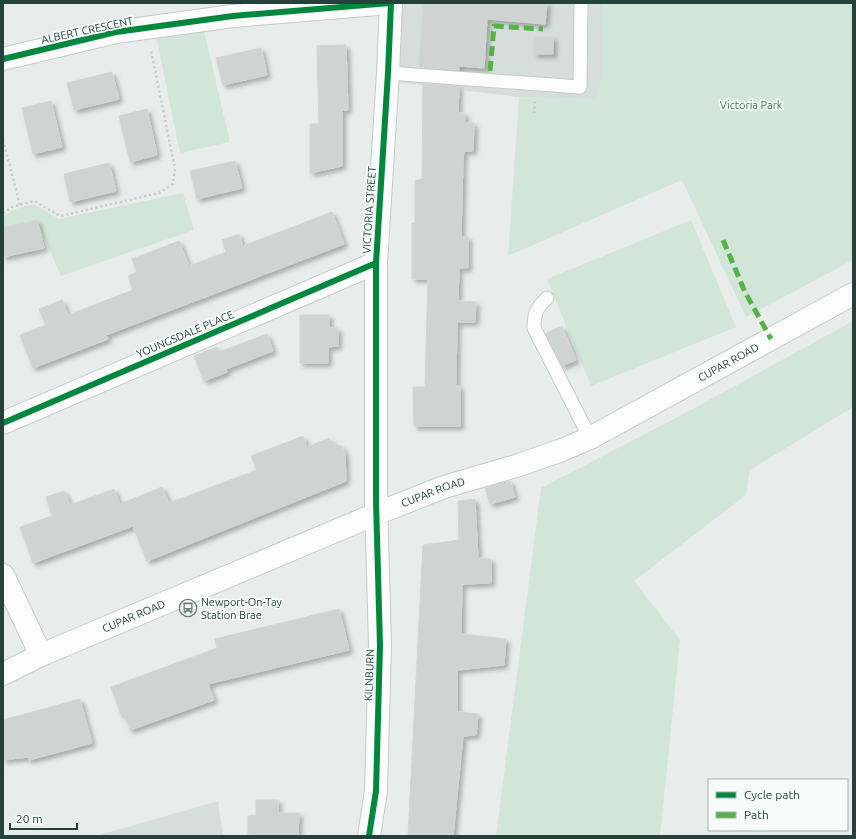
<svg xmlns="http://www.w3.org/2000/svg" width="856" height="839" font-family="Ubuntu,sans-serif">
<defs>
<filter id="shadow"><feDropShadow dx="3.5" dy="3.5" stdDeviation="2" flood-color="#0004"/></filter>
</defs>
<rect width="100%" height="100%" fill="#e8edeb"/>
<!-- built -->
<path fill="#d6dedb" d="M403,3h227l-8,97 -103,-3 -123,-15z
M218,801l5,35h-127z"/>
<!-- green -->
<path fill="#d1e6d8" d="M602,3h251v257l-107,57 -64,-137 -174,76 11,-159 76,2 8,-23z
M204,31l26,111 -50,11 -24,-117z
M183,193l11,37 -133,46 -24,-55 -34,7v-11l9,-7 22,-6 25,15z
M691,220l45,107 -145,59 -44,-107z
M853,321v86l-103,63 -4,25 -112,86 46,59 -20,196h-164l45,-348 150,-78z"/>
<!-- building -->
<path fill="#cfd4d2" stroke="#d1d6d4" filter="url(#shadow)" d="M424,3h123l-2,21 -58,-5 -3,49 -25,-2v4l-36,-2v-5h-4z
M534,37h19v17h-19z
M346,45l2,65h-6v56l-32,7v-49h9l-2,-78z
M261,48l6,27 -44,10 -7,-27z
M112,72l7,27 -45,11 -7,-27z
M423,84l36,2 -1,27h7v10h9l-1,28h-9l-1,9 -2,77h7v31h-9l-1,33 18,1 -1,20h-18l-1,64h4v40h-46l-1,-39h12l3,-108h-16v-56h3v-42l11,-4h-4z
M51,101l11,46 -29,7 -11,-46z
M147,109l10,46 -27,7 -11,-46z
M235,161l7,27 -45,11 -7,-28z
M109,163l7,28 -46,11 -6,-28z
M332,212l12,32 -238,91 2,4 -75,29 -13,-33 26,-10 -7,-16 23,-9 6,15 65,-25 -5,-14 9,-4 -5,-13 47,-18 10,25 37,-14 -4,-12 17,-6 4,12z
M37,220l7,28 -41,9v-29z
M300,315h29v13h9v18l-10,1v16h-28z
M562,326l14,34 -14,6 -16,-33z
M267,334l6,17 -47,18 1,3 -23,9 -10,-25 23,-9 2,5z
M303,436l4,11 22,-9 4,6 8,2 4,6 1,29 -199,80 -14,-35 -100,37 -13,-36 32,-11 -6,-19 18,-6 6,14 44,-16 6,15 42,-17 7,16 88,-33 -6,-14z
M510,481l5,16 -25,7 -5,-16z
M475,499l3,59 13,1v24l-29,1 -1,50 45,5 -2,26 -47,5v42l21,2 -2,21 -13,1 -10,100h-45l15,-291 36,-5 -1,-39z
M339,609l10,41 -141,34 6,16 -84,30 -6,-16 -3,1 -10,-28 106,-39 -2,-9z
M80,699l12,44 -63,17 -1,-3 -25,3v-40z
M256,800h22v13h21l-1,23h-37v-2h-13v-18l8,-1z"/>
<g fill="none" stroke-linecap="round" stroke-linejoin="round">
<defs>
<path id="lane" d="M388,73l192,14 1,-84
M547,298c-11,10 -13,16 -13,30l56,110"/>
<path id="street" d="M3,59l113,-27 117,-16 157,-13
M3,423l373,-160
M3,575l38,80
M369,836l7,-45 4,-146 -4,-144v-238l12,-190 3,-70"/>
<g id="secondary">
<path id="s1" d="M3,674l38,-19 335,-141 68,-27 72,-21 46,-16 28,-12 263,-144"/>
</g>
</defs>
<!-- lane casing -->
<use href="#lane" stroke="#c5cac8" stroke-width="15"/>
<!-- street casing -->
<use href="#street" stroke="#c5cac8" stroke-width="24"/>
<!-- secondary casing -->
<use href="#secondary" stroke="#c3cbc8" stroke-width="24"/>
<!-- path -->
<path stroke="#c3ccca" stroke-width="2.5" stroke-dasharray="2 3" stroke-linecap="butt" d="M534,113l1,-11
M3,140l17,65
M3,213l9,-6 22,-6 26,15 99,-23 14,-9 2,-15 -24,-119"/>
<!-- lane -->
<use href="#lane" stroke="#fcfcfc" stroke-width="13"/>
<!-- street -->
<use href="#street" stroke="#fcfcfc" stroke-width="22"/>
<!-- secondary -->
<use href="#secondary" stroke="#fcfcfc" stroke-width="22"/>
<!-- quiet -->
<path stroke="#55b346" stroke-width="5" stroke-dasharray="10 5" stroke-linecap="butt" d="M490,71l4,-45 49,3
M723,240l22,52 26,47"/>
<defs>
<path id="cycleway" d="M3,59l113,-27 117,-16 157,-13
M3,423l373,-160
M369,836l7,-45 4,-146 -4,-144v-238l12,-190 3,-70"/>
</defs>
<!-- cycleway casing -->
<use href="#cycleway" stroke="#f7fbf9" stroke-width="8"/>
<!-- cycleway -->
<use href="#cycleway" stroke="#00873e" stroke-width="6"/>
</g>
<!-- icons -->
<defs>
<symbol id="bus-ring" viewBox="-11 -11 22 22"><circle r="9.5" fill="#f7fbf9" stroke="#697e78" stroke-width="1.5"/><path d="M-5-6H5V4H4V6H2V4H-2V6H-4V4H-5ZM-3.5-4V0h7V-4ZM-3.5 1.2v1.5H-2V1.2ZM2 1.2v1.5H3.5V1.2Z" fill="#697e78"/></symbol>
</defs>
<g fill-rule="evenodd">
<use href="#bus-ring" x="178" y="598" width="20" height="20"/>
</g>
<g text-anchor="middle" stroke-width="3.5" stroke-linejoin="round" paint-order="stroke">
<!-- street labels -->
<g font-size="11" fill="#24423a" stroke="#f7fbf9">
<text transform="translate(87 30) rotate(-12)" y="4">ALBERT CRESCENT</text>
<text transform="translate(369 210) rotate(-86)" y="4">VICTORIA STREET</text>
<text transform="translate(185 334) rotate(-23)" y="4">YOUNGSDALE PLACE</text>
<text dy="4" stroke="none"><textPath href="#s1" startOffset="791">CUPAR ROAD</textPath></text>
<text dy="4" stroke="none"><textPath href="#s1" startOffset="467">CUPAR ROAD</textPath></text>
<text dy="4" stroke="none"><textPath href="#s1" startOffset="143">CUPAR ROAD</textPath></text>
<text transform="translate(369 675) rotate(-88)" y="4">KILNBURN</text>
</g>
<!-- park labels -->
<g font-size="11" fill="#2d7a4b" stroke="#f7fbf9">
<text x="751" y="109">Victoria Park</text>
</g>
<!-- poi labels -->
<g font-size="11" fill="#24423a" stroke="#f7fbf9" text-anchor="start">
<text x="201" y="606">Newport-On-Tay<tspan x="201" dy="13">Station Brae</tspan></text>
</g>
</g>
<!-- border -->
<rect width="856" height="839" fill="none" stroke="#24423a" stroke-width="8"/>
<!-- legend -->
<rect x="708" y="779" width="140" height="52" fill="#f7fbf9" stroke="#a3b1ad"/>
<rect x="716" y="792" width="20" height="6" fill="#00873e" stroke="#a3b1ad"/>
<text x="744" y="799" font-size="12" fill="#24423a">Cycle path</text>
<rect x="716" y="812" width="20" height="6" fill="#55b346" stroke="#a3b1ad"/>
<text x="744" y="819" font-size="12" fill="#24423a">Path</text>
<!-- scale -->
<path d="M10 823v6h67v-6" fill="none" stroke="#24423a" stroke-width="2"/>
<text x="16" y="823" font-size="12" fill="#24423a" stroke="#f7fbf9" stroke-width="3" paint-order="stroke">20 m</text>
</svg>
